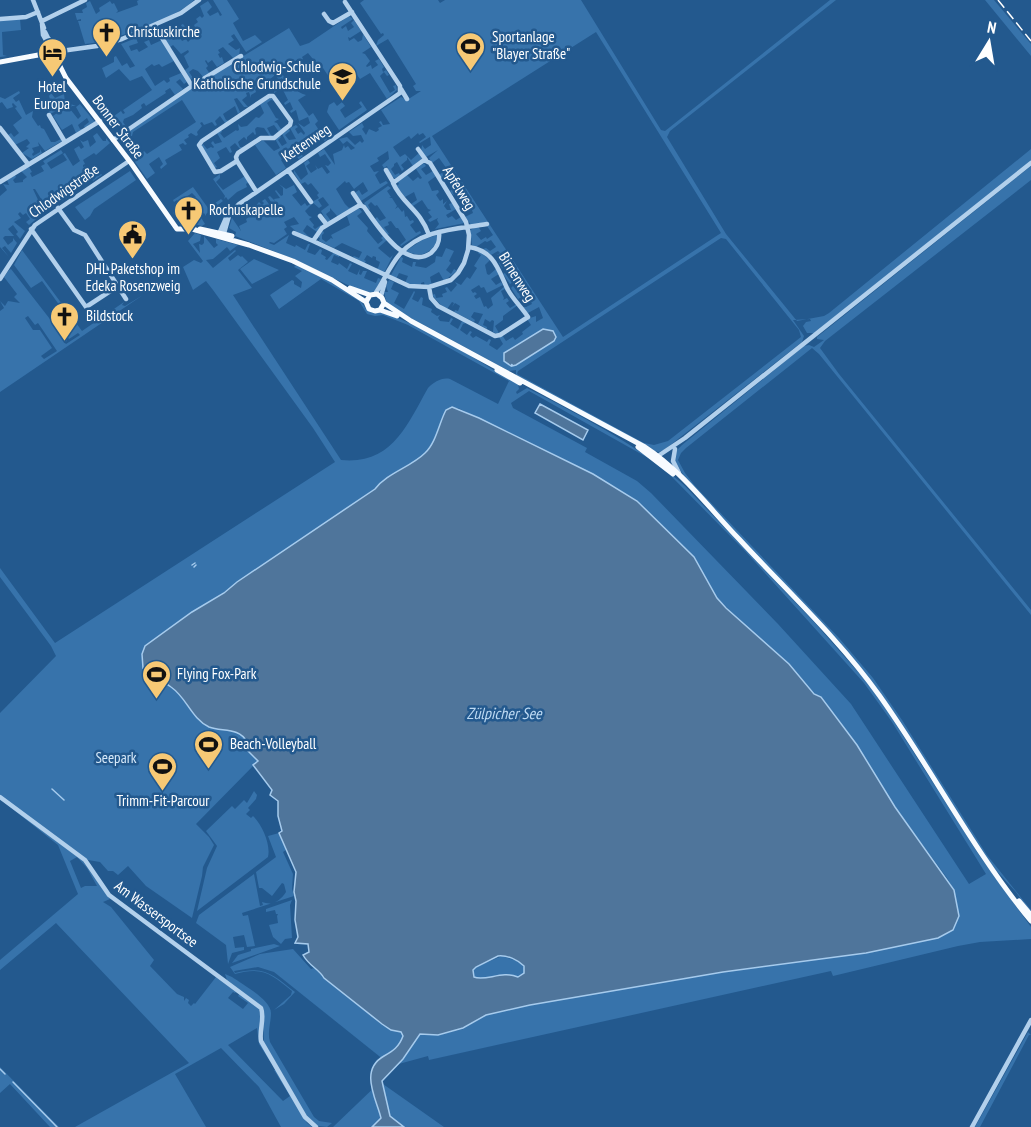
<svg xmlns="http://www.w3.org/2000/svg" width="1031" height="1127" font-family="'PT Sans Narrow',sans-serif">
<rect width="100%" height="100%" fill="#23598e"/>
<!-- green -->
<path fill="#3773ab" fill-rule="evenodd" d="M139,0h55c-18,19 -85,42 -109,44l-7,-23h3v-2l-4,1 -2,-7h8l-1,-3 5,-3 -1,-4 4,-2 6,13 4,-3 -1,-3 11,-7 2,3 2,-1 4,8 -2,2 22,-8 -1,-4z
M213,0h14l12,19 -6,4 10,18 12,-6 7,7 -16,10 -12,-18 -3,2 3,4 -6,4 8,6 4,-2 -1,8 -5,3 -11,-12 -5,3 2,3 -2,1 2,4 2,-1 2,6 -7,4 -5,-7 -4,3 -2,-3 -1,1 3,5 -2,2 4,6 -6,4 -6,-7 -5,-2 -4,3 4,6 -3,2 -6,-9 5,-4 -5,-11 5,-4 -1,-2 -7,4 -8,-9 -4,3 -6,-8 6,-4 4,4 2,-1 -1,-3 4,-2 4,7 4,-2 2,3 3,-3 -2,-3 1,-2 -5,-1 -4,-8 2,-1 4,5 3,-2 3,3 3,-1 -2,-4 4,-3 -2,-3 4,-3 2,2 2,-2 -4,-10 8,-5 4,6 -5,5 3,4 8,-4 2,4 2,-1z
M364,0h74l2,3 5,-3h136l80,130 4,1 165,-131h6l-166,131 -3,6 59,97 71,87 27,-5 5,-3 202,-164v12l-217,172h-7l-4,-7 3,-4 5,-1 -1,-2 -17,1 11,16 -2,6 -138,108 -5,2 -5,-1 -138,-76v-5l-7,1 -122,-66 -3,-13h4l-2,-6 3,-6 5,2 -3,7 8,4 -5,10 10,6 10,-18 1,1 -3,7 6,3 3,-5 2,1 -1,7 10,4 -1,3 6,4 3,-1 -2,3 2,3 9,1 2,-4 2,1 -3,5 8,5 4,-8 4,2 -3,1 -3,6 7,5 3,-4 2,1 -2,3 3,3 3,-2 11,6 2,-3 2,1 -2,5 8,5 6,-6 -4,-7 3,-2 4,6 7,-4 2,3 8,-6 -1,-2 9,-7 -4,-6 9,-3v6l7,-4 -4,-11 -11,6 -5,-6h3l6,-3 -4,-8 -3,-1 -7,4 -7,-11 2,-2 5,6 4,-2 -3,-6 2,-2 -3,-3 -8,5 -7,-10 2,-1 5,7 6,-4 -8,-11 -6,3 -3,-5 4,-3 -3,-5h-3l3,-2 -2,-2 -7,4 -8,-6 3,-1 4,3 6,-4 -5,-7 -4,2 -2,-1 -9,6 -4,-2 -2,-15 8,-4 3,5 -5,3 5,6 5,-3 1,2 6,-4 -8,-12 -13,3 -7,-9 8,-4 -4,-11h-4l2,-2 -7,-9 -7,4 -3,-4 5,-4 -4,-3 4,-5 -4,-3 -9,3 -3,-4 8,-6 -8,-11 -7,5 -3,-5 9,-8 -12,7 -5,-5 1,-7 3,4 6,-4 -1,-8 -10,6 -1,-1 7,-5 -3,-4 -4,2 -1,-2 -7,6 -2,-3 -16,11 7,10 5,-3 6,6 8,-7 4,5 -10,8 -6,-9v3l-6,5 3,4 -2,2 -5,-9 -3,2v2l-3,3 4,6 4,-2 1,2 -5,4 -6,-6 -2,-7 -3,2 -2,-3 7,-6 -1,-8 -11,7 2,3 -9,5 4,6 5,-1 -4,4 5,9 6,-3 2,2 -27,18 -5,-5v-4l3,-2 3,5 6,-4 -5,-9 -9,7 -5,-7 -3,1 -1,-2 -9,8 9,15 4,4 5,-2 -16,11 -8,-9v3l-4,3 5,7 -4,1 -6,-11 8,-6 -6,-8 -5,3 4,6 -3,2 -7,-6 7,-4 -2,-3 2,-2 -8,-10 -3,2 -3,-3 -4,2 -7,-11v-3l7,10 7,-6 -4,-11 4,-3 2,3 -4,3 5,7 6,-4 -2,-4 3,4 4,-2 5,7 3,-2 -5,-7 3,1 3,-3 -6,-9 -5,3 -2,-4 6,-4 11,16 -2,-11 9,-4 2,-5 1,3 3,-2 3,4 4,-2 -8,-7 -4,3 -4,-5 8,-2 8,8 5,-4 2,2 2,-2 -3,-6 -8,1 -4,-4 13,-9 2,4 -2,2 4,6 3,-6 7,3 3,-2 -1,-2 4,-2 -3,-4 2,-1 2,4 7,-1 -9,-14 20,-13 6,3 14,-9h-5l-3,-5 3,-2 -28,-45 -12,7 2,-6 6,-5 -1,-2 -2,1 -21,-31zM596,32l125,201 -158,104 -131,-201zM721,238l5,1 73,91 2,7 -133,104 -14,4 -10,-2 -127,-69 1,-3zM543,329l10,2 3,8 -45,25z
M985,0h9l37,44v12z
M349,16l4,3 -12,8 1,2 4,-3 2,5 6,-4 -3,-4 3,-3 7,11 -11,7 -2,-1 1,4 5,-3 4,4 4,-2 1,-6 8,13 -9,6 3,1 5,7 -4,5 1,1 4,-2 1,4 6,-4 -3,-4 4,-2 5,8 -2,2 1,3 3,-2 3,5 -2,1 -3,-4 -4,4 10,17 5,-3 -2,-4 3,-1 1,5 -10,9 -17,-26 -10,6 -3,-4 -9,5 -2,-3 3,-3 -8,-11 -11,7 3,5 -4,2 -6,-9 -2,1 -13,-16 -6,4 1,2 -3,2 -2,-2 -17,12c4,10 15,22 25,24l-8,5 11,16 4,-3 5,8 -3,3 7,11 3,-2 2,6 -2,2 -10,-7 -9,8 -3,-1 -8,10 3,4 3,-1 2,2 -4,3 -8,-7 -4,3 -3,-3 2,4 -5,4 5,8 -10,7 -21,-30 8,-5 11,11 6,-3 -5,-9 5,-3 1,1 -3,3 4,6 5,-3 1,2 -6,-11 7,-5 1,2 -5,4 4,5 7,-1 -6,-11 6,-3 2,2 -3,2 3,5 3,-2 3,3 1,-2 -7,-10 6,4 6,-4 -2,-6 -9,4 -3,-11 -5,3 -1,-2 3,-2 -3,-7 -5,3 -1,-2 4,-3 -6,-12 -8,5v-4l10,-7 -2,-4 -3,2 -4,-5 -6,5 4,4 -2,7 -6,-9 -6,9 -2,-3 -2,1 1,3 -5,3v3l-2,-6 -3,1 1,3 -5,4 6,7h-4l-7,-9 -3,1 6,13 -2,2 -3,-8 -12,8 3,6 3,1 -4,2 -5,-7 -5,5 2,4 -2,1 -3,-4 -8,3 -2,-3 -2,1 2,3 -5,6 1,3 -2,1 -5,-3 -3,2 1,2 -5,3 3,4 -2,1 -2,-2 -4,2 3,5 -17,10 2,4 -6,5 -1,-2 3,-3 -4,-7 -10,7 6,9 -8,6 -12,-17 9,-11 3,3 49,-32 -14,-22 -49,32 -1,4 -14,3 75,-52 96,-59 11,18 9,-3z
M20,19l1,11 -19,2 1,23 4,1 -7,1v-37z
M136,38l2,5 -9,3 2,5 6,-2 2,3 9,-5 -4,-5 5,-2 2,5 11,-5 12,21 -12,6 -3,-3 -5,2 -2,-2 -7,5 10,17 9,-6 3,3 3,-2 -1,-3 12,-5 6,9 -3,2 -4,-5 -4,3 7,7 -8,6 -5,-7 -5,3 1,2 -20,13 -2,-3 -3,2 1,3 -9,7 -9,4 -1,3 4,6 -4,3 -9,-15 7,-5 2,3 2,-1 -2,-3 29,-20 -10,-14 -12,5 -11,-12 -13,9 -4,-10 12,-6v-5l2,-1 6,10 5,-3 3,5 5,-2 -14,-22z
M19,91l1,2 -7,5 3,4 3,-2 7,15 7,-4 -1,6 6,9 2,-1 1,3 3,1 7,13h4l6,-3 1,2 -17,10 -7,-9 1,4 -7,2 2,4 -2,2 1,2 7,-4v-3l2,4 -10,6 -10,-6 7,-5 -3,-1 4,-4 -3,-4 -12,6 -7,-10 3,-2 3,4 5,-4 -6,-8 9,-7 -7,-10 2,-1 -4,-4 -1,1 1,3 -6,2 -5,-7 -2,1v-6l5,2z
M51,93l4,5 9,-4 1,8 11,4h-4l-2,3 8,10 3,-3 -5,-9 4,-3 15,18 -10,6 -1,-2 5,-4 -2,-4 -9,7 2,4h3l-7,4 -4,-9 -10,6 -9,-14 4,-3 -1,-2 -6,3 -4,-12 4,-3 -1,-3z
M270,98l5,3 -4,-1 -4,3 9,15 3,1 -5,3 3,1 4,6 4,-3 -6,6 -5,-7 -7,3 5,9h-2l-6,-9 -7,-1 -2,2 1,5 -1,1 -2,-3 -6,5v3l-3,-3 -6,5 2,5h3l-3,2 -5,-6 -5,4 2,5 -2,1 -4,-6 -9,5 3,6 -6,5 3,4 -2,1 -14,-22 2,-2 4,5 4,-2 2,1 1,-1 -3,-4 2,-2 2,3 7,-2 -5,-9 4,-3 1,2 -2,1 4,5 12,-8 1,1 2,-1 -1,-6 3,3 6,-1 9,-9 3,1 5,-5 -4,-9z
M361,101l6,9 -28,20 -12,-18 2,-7 5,-3 3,4 5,-4 3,4 -5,4 5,8 17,-11 -3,-4z
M97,133l6,8h3v-3l4,5 -14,12 -2,-2 -11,7 2,4 -2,1v2l3,-1 3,5 7,-4 6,8 -9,6 -3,-6 -14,9 -2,-2h-3l-8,6 4,6 -2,1 2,3 -6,4 -1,-2 4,-3 -4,-5 -4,4 -3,-6 -3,1 3,7 -3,2 -2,-1 -4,3 5,5 3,-2 2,2 -6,3 -13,-21h-2l6,13 -7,3 1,1 -5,3 3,5 11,-7 3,5 -16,13 -3,-3 4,-3 -4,-6 -3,2 -3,-3 -2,2 3,4 -7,4 11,9 -5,8 -4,-5 2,-2 -5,-7 -5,4 6,7h-9l-2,2 5,7 5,-4v-3l4,5 -6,10 -6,-7 -3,2 7,9 -9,-10v-51l7,-6 -4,-6 6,1 -2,-5 8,-5 1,2 -3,3 2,3 8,-1v-2l4,-3 -6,-6 8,-4 3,5 -2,1 2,4 12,-6 -3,-5 4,-2 -2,-3 18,-11 2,3 -16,10 4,6 16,-9 -4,-6 2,-1 8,13 7,-5 -6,-12 5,-3 2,3 3,-2 -4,-7 3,2 5,-2 2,7 6,-5 -3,-6z
M424,163l2,3 -5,3 5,6 7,-4 3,5 -8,6 4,9 6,-1 1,2 -3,3 4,6 3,-2v5l4,-3 -3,5 3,4h4l-2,-6 3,-1 4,6 -10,6 2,3 4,-2 4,4 5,-3 4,6 -30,6 4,-5 -2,-4 1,-2 -8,4 -2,-2 4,-3 -4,-5 3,-2 -3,-1 -6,-9 -9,6 -2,-2 6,-4 -3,-8 -9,5 -9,-11 3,-2 -2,-3 10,-6 6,6 5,-4 2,2 2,-1 -6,-9z
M1031,166v14l-206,161 -5,7 19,26 192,236v5l-212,-261 -7,-6 -126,100 -5,5 -3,7 7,13 10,13 144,152 34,40 29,42 85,135 44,55v3l-15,-21 -23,-25 -110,-170 -196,-216 -12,-20 1,-10 6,-6 122,-99 5,-1 5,2 10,-7 -7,-1v-2z
M130,171l6,9 -42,29 -4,7 -5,4 -10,-13z
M220,174v4l-4,4 7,8 22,-14 4,6 -3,2 1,3 -10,5 -9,8 -2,-3 -2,2 1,-3 -12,-17z
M279,184l7,5 8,-4 3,7 -5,3 9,11 4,-3 2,3 3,-2 1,1 -6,6 4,5 3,1 -3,2 5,6 -1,2 2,2 6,-4 1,2 -5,5 -10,-7 -4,6 6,6 -1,1 -9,-4 -9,-8 9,-2 -5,-7 -10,5 3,5 -3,2 3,5 -13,9 -4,-1 -1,1 5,2 15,-10 -3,8 9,4 1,-2 9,5 3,-6h2l-3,8 8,3 5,-6 2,1 -1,4 5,3 -1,2 2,1 7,-8 6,3 -1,2 -5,-2 -3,7 7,3 1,-2 8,6 3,-6 2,1 -4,7 9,4 3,-6 -1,5 2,1 2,-4h4l-3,7 12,5 2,-5 3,1 -6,12 -6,2 -11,-3 -64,-31 -59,-23 1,-4 -7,-4 3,-10 9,13 -2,-5 8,-4 -1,-3 6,-4 -3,-5 1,-1 5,7 2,-1 -2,-8 4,-5 3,3 2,-2 -2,-2 3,-2 4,5 2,-2 -3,-5 2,-1 5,5 -1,-2 6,-1 -5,-7 1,-1 5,6 2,-1v-7z
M388,186l3,2 -4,3 4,6 -2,1h3l5,8 -2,3 3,-2 4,5 2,-2 1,7 2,-1 3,5 3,-1 1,2 -4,3 6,8 4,-2 1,2 -20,13 -1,-1 6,-5 -8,-12h-2l-5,-7 -3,1 1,3 -5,2 5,7 -2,1 -12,-16 2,-2 3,4 6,-3 -9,-13 -2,1 -4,-4 -3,3 2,4 -1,1 -5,-7z
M193,187l15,21 13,-9 2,2 -17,13v2l-2,-3 -4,3 5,8 -3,2 -15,-4 3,-2 -5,-6 1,-1 -2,-2 -8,4 -3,-2 23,-16 -4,-4 -13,9 -2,-2 -3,2 -1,-2z
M359,208l3,4 -5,4 11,12 -1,3 11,13 5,-4 -2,-2 2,-2 4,4 -9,8 12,10 3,-3 -9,18 -9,-4 3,-1 2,-6 -4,-2v-3l-3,-1 -1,2 -5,-3 -3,5 2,1 -2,3 -11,-7 1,-1 5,2 3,-6 -20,-9 -8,5 -15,-7 1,-3 -2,-1 5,-6 1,2 -2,2v4l4,3 5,-4 2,1 -2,-4 19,-10 -3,-9z
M195,233l6,2 -1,6 -7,3 7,9 -1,-9 3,1 2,-2v-7l10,12 4,-3 -2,-2v-4l22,6 -8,6 -3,-4 -14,12 -7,1 7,8 22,-18 1,1 -8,7 2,3 8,-6 3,2 1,-1 6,6 -10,8 14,18 -19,7 108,165c51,5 66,-35 87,-72 6,-6 14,-11 22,-9l48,25 11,-23 -101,-56 -25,-10 -8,1 -8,-2 -8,-13 -38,-22 -42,30 -9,-14 22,-15 2,1v3l7,4 1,-6 -7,-6 7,-5 -8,-4 2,-2c17,5 64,28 70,44 49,8 110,52 152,75l1,5 -3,3 1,2 10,-6 14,7c51,27 101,53 144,91l129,136 52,59 22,31 91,143 52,72v12l-51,3 -22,4 -125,30 -2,-5 -402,89 -1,-4 -33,9 -6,-1 -115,-92 -16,-5 -24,4 1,2c30,-8 38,2 60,19l-11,12 -10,6 17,-15 1,-4c-20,-16 -29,-25 -57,-17l-5,-7 30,-13 33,-5 18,20 3,-1 6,3 4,7 58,46 37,10 19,1 25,-6 23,-14 44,-10 193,-33 142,-19 73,-15 21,-22 -5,-26 -7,-12 -52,-71 -38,-62 -36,-48 -7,-3 -25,-30 -33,-28 -39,-38 -23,-41 -57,-56 -20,-13 -159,-80 -12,2c-7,14 -10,32 -21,43 -14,14 -38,20 -50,36l-138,93 -13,11 -32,19 -47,34c1,7 -1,17 2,23 6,11 17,12 26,19 15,12 19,32 39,39 10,4 21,2 31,9 4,4 4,8 3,13l12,12 -62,63 13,13 5,8 -11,22 -1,9 -10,42 -46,-32 -18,-20 -10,9 -5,-4h-5l-8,-9 -12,-2 -88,-64v-83l56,-57 -5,-10 -51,-69v-9l55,75 280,-181 -22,-34 -100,-138 -7,-9 -13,9 -10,-23 11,-7 7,3 2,-2 -15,-20zM529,391l121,68 21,17 74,75 119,132 28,39 94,152 -17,10 -118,-180 -73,-80 -127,-131 -14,-12 -52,-29 2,-4 -74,-40 -2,-5z
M437,235l1,5c-8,14 -17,18 -32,11l16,-11z
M446,248l8,3 -5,10 2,2 -5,7 5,4 3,-5 3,2 -13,10 -5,-9 -9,5 2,9 -7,1 -1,-5 -3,1v4l-16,-4 3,-7 -9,-3 -3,6 -5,-4 10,-18 2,1 -1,4 10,5 1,-5h3l-1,4 11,2 9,-6 1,-6 6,1z
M22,250l60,81 42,-29 -2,3 3,1 18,-11 -143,97v-81l4,-3 -4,-7 5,5 3,-5 12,2 -6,-6 3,-3 -13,-17 5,-7 2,-1 56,72 -3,1 2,2 14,-9 -2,-2 -9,6 -12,-15 4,-3 4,6 7,-4 -9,-10h-6l-2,-2 5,-5 -18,-25 -11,7 -17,-23zM28,316l7,9 3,-2 19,28 -13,8 -3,-3 11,-8 -12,-18h-7l-8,-12z
M479,251l11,9 -5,5 2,9 2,1 7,-6 3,5 -8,5 5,6 5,-3 2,3 -16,8 -3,-6 -3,1 -2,-3 -8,5 2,3 2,-1 2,2 -3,2 2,3 4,-2 4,10 2,-1 2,3 5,-4 -2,-7 14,-12 1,5 -1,-2 -4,2 3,7 -1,2 4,-2 2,3 -3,2 4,5 7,-4 1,1 -15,11v4l-8,6 4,7 -2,1 -4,-2 1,-11 -2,-1 -2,2 -5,-3 -2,6 4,2v2l-9,-5 5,-10 -9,-2 -3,5 4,3 -1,2 -20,-10 1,-2 3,1 2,-5 -5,-3 -3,4 2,-4 -2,-1 -5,7 -7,-5 -8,-9 3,-1 1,4 7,-1 -1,-3 5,-2 -2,-4 2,-1 4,5 6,-7 -2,-3 6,3 6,-8 3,2 7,-11 -3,-2 7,-11 -3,-2z
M254,259l25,11 -27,14 -12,-15z
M254,791l3,4 -1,4 -8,9 2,2 -4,4 5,4 2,-2c9,9 18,28 15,41l-71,54 10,-43 10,-22 -11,-15 26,-25 3,3 9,-9 3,3z
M0,799l82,61 28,39 -7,3 8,5 43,53 -4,6 27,28 7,3v4l2,-3 3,2 -1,3 3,3 3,-3 1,1 21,-27 20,15 -1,1 -2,-1 -5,6 15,11 5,-6 -10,-7 2,-3 18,13 3,8 -2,20 12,29 -12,-19 -2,-16 -29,17 55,56 7,-5 -16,-26h2l31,53 5,4h-31l-22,-40 -38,-39 -46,26 31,53h-131l114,-64 -133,-140 -56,47v-10l78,-66 -20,-49zM77,857l10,11 10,18h-12l-4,2 -11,-27z
M279,833l7,17 -3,2 10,22 -1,15 2,7 -52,17 1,3 5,-1 7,31 -8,1 -3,-12 -11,2 2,11 9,-1v3l-12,3 -4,11 -2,-19 -30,-22 3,-8 55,-41 6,32 3,-1 -1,-3c11,4 18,-1 24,-10l-2,-8 -2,-1 -10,13 -10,-8h-3l-3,-16 20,-15 -8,-21z
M292,900l-2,5 2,33 -7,1 -4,5 -8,-7 -4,-12 9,-2 -1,-7 1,-2h-2l-1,-4 -9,2v-3z
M274,944l6,2 -48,17 6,-8 13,-4v-2z
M502,956l18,6 5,7 -1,4 -6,4c-16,-7 -33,5 -44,0l-1,-8 3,-2z
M225,974l7,3c10,7 39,23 39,36 0,10 -4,19 -1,29l44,75 5,4 13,2 -5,4 -9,-1 -10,-7 -44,-77 -2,-35 -35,-27z
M1028,1032l3,3h-2l-49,92h-5z
M0,1067l59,60h-9l-40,-43 -10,9z
M381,1081l2,3 61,43h-111z"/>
<!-- water -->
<path fill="#4f759b" stroke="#a6cbed" stroke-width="1.5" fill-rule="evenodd" d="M543,329l10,2 3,6 -2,4 -38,24 -4,1v-2l-1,2 -7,-5v-8z
M540,404l48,26 -5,10 -48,-27z
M452,407l27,11 114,56 44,27 57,56 23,41 9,10 63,56 25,30 7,3 36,48 38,62 59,83 5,26 -6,14 -15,8 -72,15 -143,19 -193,33 -44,10 -23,13 -25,7 -18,-1 -17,25 -21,22 8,35 14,11h-32l9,-9c-5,-20 -22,-48 3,-62 9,-5 15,-9 19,-20l-2,-4 -10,-2 -9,-6 -58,-46c-5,-9 -15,-12 -21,-23l6,-3 -1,-8 -13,-1 3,-6 -3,-17 1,-19 -2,-9 2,-20 -17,-39 3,-2 -4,-15v-15l-8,-6 2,-5 -19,-25 5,-4 -12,-12 1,-7c-8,-15 -25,-10 -38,-15 -18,-9 -22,-29 -38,-40 -11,-8 -16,-7 -25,-20l-3,1 -1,-14 3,-8 47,-34 32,-19 13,-11 138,-93c12,-16 36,-22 50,-36 11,-10 14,-30 21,-43zM498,956c10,-1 20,4 26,10v7l-6,4c-16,-7 -33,5 -44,0l-1,-7 3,-3z"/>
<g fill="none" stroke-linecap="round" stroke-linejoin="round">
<!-- stream -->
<path stroke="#a6cbed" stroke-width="1.5" d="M192,565l3,-2
M194,567l2,-2
M52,789l12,11
M0,1069l5,5
M13,1082l44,45"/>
<!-- minor -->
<path stroke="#b2d0ec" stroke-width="4.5" d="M33,0l11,28
M324,14l5,7 4,2 19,-11
M0,19l26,-2 12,-5
M42,21l43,-21
M42,24l1,11 8,14
M154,25l38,61 49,-30
M45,32l3,6 7,8
M61,51l36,-5 25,-7 59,-26 18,-13
M401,89l6,10
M49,115l16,27
M0,128l28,36
M113,140l79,-54
M418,149l8,11
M237,161l-1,-4 2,-4 23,-15h13l16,-13 1,-4 -18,-25h-4l-67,45 -3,4 16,27 6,-1 16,-10 19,30
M288,170l23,32
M386,170l7,12
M0,182l100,-61
M353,193l8,12
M58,208l16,22 11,5 41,64
M320,216l7,9
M31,229l55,78 32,-21
M294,233l19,8
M219,234l7,-16 13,-14 161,-111v-7l-55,-84
M429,235c-9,-26 -26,-30 -36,-52l31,-23 6,3 36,59 3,13 -1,15 -4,13 -6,10 -7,7 -22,7 -20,-1 -96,-45 9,-13 38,-23 4,2c13,18 41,64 67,46 7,-6 9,-12 8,-21
M223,237l6,-21
M0,279l35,-54 94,-64
M429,287l2,11 7,8 57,30 5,-1 28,-18c-6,-9 -15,-18 -20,-27 -10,-20 -13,-39 -39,-43
M375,294c9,-13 15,-29 25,-40 21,-25 58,-25 87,-30
M381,296l4,-14
M675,449l-2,12 6,12
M657,459l1,-3 27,-18 346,-275
M0,797l85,63 24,35 152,113c4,10 -2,22 0,33l44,76 11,10
M972,1127l59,-107"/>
<!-- major -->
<path stroke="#f7fbff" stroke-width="5" d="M49,53l3,-6 7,1 2,5 -5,5
M56,58l10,20 65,85 46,66h15l57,16 44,16 39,19 34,22
M0,62l49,-9
M200,229l32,7
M350,288l20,7
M384,303l27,18 234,126c37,24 64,61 94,92 47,51 100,100 140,156 53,74 94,156 152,226
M380,310l4,-7 -2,-5 -5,-4 -7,1 -4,7 3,7 6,2 5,-1 17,6
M497,370l23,13
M638,447l35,27
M1019,901l12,14"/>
<!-- rail -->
<path stroke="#fff" stroke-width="1.5" stroke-dasharray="10 4.5" stroke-linecap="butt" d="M998,0l33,41"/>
</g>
<!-- icons -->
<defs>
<symbol id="church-pin" viewBox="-11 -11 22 30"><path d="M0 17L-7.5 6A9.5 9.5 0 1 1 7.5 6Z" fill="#f7c975" stroke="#23598e"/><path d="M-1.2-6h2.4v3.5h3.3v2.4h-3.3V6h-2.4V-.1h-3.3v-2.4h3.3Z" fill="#111"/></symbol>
<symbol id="stadium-pin" viewBox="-11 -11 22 30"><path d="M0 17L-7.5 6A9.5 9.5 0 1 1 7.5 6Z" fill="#f7c975" stroke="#23598e"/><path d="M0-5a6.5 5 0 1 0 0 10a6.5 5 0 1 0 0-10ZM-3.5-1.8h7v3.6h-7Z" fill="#111"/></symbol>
<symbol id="hotel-pin" viewBox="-11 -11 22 30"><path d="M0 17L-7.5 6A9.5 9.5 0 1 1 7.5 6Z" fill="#f7c975" stroke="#23598e"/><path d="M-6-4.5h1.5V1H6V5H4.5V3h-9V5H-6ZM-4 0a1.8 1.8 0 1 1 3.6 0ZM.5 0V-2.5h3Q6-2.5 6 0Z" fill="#111"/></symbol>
<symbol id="school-pin" viewBox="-11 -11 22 30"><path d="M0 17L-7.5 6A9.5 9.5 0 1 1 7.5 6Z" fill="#f7c975" stroke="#23598e"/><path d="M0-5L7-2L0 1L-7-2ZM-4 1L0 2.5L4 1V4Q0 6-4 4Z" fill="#111"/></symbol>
<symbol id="civic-pin" viewBox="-11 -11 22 30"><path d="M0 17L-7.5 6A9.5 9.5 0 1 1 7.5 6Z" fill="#f7c975" stroke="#23598e"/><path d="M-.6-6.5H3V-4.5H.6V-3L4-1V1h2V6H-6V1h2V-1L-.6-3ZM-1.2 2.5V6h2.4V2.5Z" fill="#111"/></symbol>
</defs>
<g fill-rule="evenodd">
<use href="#church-pin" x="90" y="16" width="33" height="45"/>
<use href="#stadium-pin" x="454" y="30" width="33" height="45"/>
<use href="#hotel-pin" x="36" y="36" width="33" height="45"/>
<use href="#school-pin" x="326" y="60" width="33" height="45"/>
<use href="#church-pin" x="172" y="194" width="33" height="45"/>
<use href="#civic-pin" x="116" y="218" width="33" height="45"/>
<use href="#church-pin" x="48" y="300" width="33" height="45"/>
<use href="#stadium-pin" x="140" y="658" width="33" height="45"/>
<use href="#stadium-pin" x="192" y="728" width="33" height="45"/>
<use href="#stadium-pin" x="146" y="750" width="33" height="45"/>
</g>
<g text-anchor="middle" stroke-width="5" stroke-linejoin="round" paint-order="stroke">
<!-- poi labels -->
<g font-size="15" fill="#fff" stroke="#23598e" text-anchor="start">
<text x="127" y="37">Christuskirche</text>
<text x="492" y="42">Sportanlage<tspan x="492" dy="17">"Blayer Straße"</tspan></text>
<text x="321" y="72" text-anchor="end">Chlodwig-Schule<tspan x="321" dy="17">Katholische Grundschule</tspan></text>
<text x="52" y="92" text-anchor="middle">Hotel<tspan x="52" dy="17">Europa</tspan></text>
<text x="209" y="215">Rochuskapelle</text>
<text x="133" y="274" text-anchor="middle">DHL Paketshop im<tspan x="133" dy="17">Edeka Rosenzweig</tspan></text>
<text x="86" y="321">Bildstock</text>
<text x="177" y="679">Flying Fox-Park</text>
<text x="230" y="749">Beach-Volleyball</text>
<text x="163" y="806" text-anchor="middle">Trimm-Fit-Parcour</text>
</g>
<!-- street labels -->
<g font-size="15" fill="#fff" stroke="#23598e">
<text transform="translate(118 127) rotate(53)" y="5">Bonner Straße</text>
<text transform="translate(306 143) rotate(-34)" y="5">Kettenweg</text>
<text transform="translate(459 188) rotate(59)" y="5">Apfelweg</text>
<text transform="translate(64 191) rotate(-35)" y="5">Chlodwigstraße</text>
<text transform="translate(517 277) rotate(58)" y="5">Birnenweg</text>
<text transform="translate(156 914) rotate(37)" y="5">Am Wassersportsee</text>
</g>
<!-- park labels -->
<g font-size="15" fill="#d7e9f9" stroke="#23598e">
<text x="116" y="763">Seepark</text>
</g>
<!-- water labels -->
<g font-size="16" font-style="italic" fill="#bedaf3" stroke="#23598e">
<text x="504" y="719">Zülpicher See</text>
</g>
</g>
<!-- north arrow -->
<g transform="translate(989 42) rotate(11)" stroke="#23598e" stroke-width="4.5" paint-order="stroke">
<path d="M0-4.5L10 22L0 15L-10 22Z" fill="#ffffff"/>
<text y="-9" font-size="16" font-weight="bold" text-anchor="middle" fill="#ffffff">N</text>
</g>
</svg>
